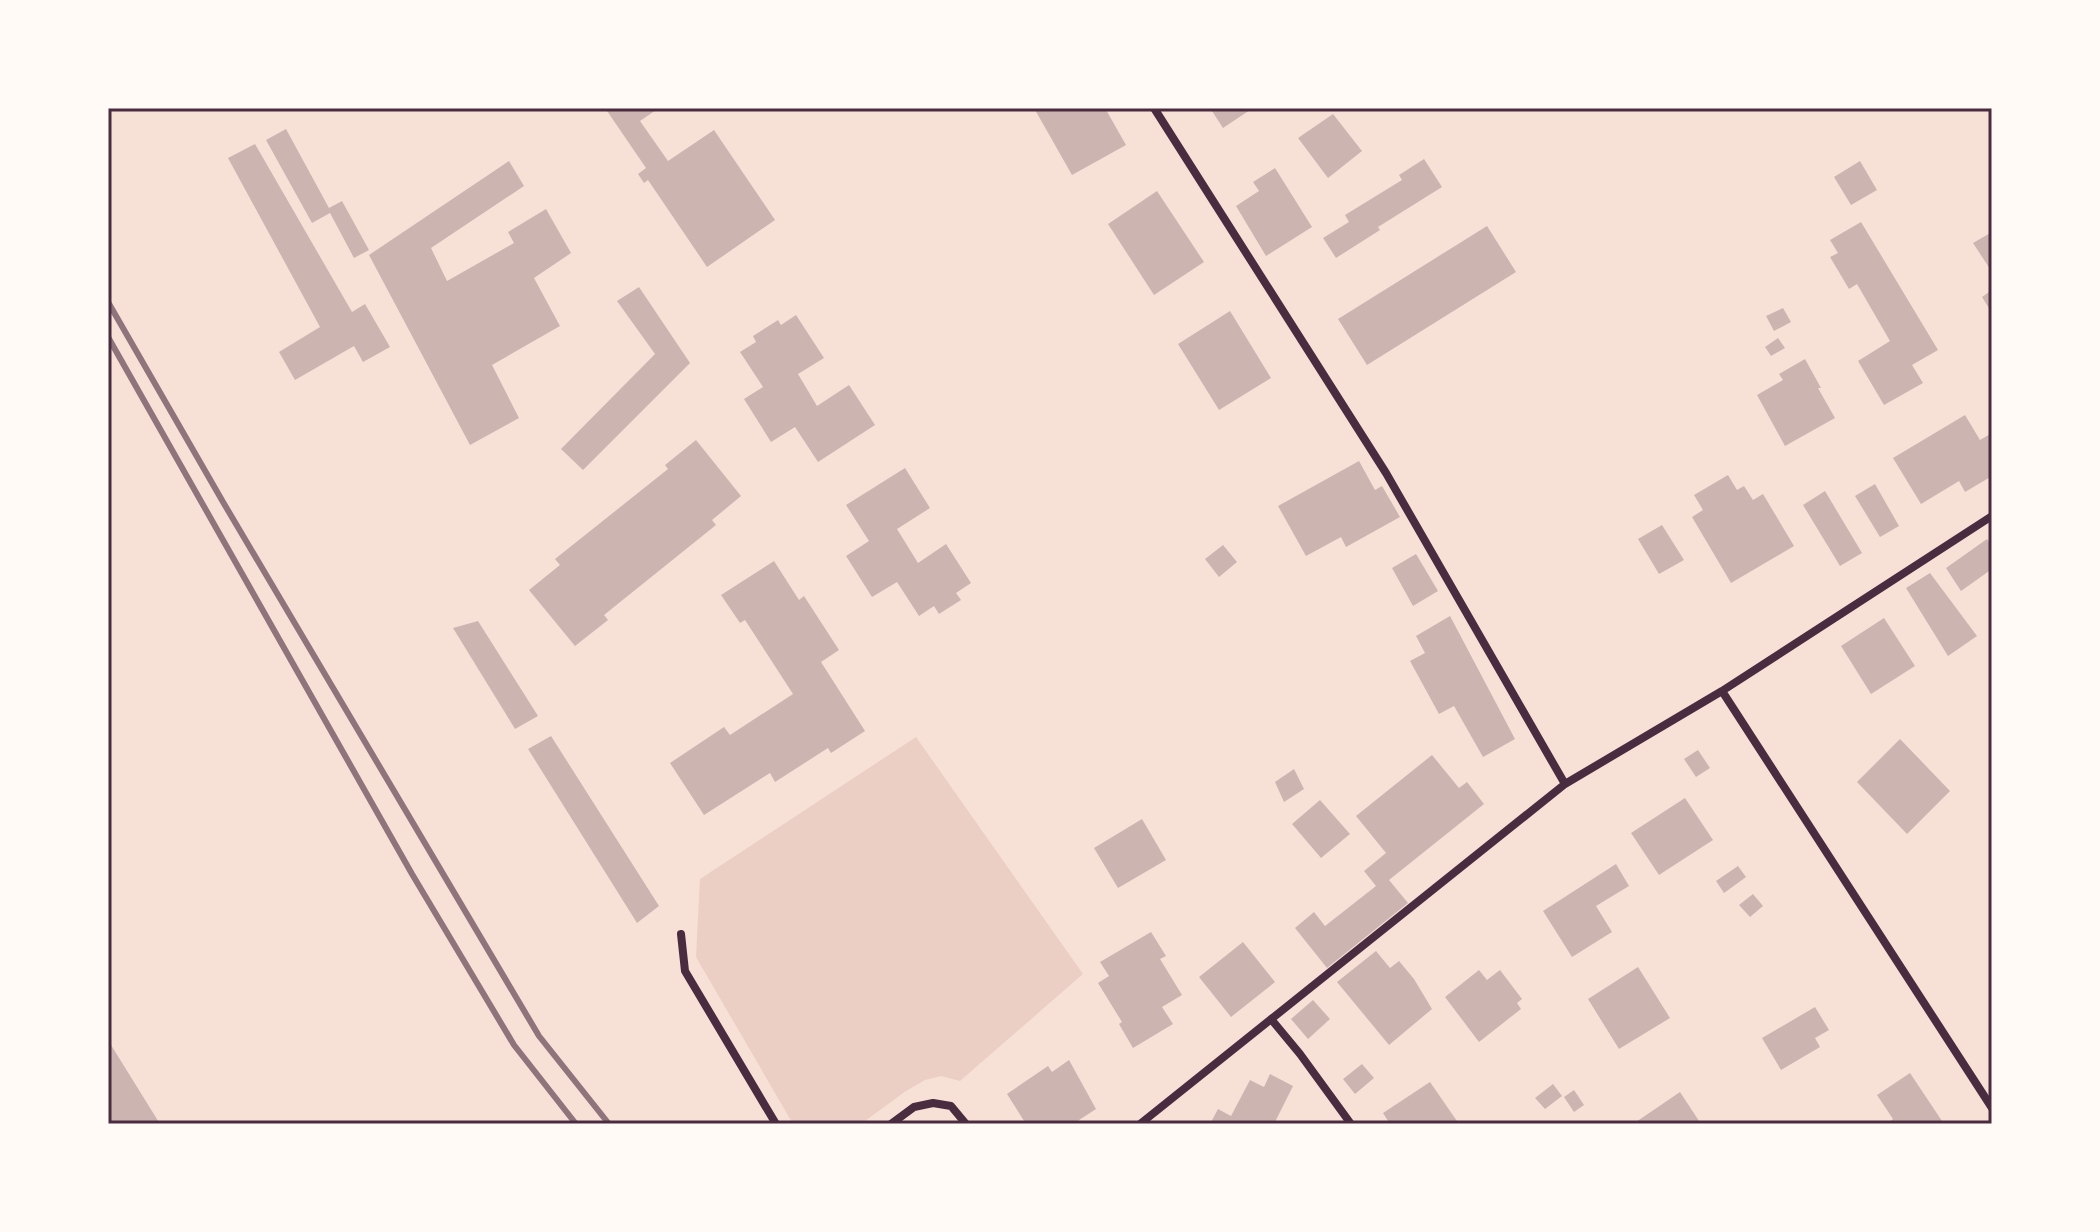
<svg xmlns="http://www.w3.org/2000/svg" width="2100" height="1232" font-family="'Fira Sans Condensed',sans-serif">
<rect width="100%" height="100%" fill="#f7e1d7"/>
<!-- green -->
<path fill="#ebcfc5" d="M916,737l167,237 -123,107 -19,-5 -16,4 -19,11 -45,33h-68l-97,-167 4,-78z"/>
<!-- building -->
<path fill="#ccb4b1" d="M605,108h54l-19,13 28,40 46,-31 61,90 -68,47 -59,-87 -4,3 -6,-9 8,-6z
M1034,108h71l21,37 -54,30z
M1210,108h43l-30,20z
M1333,114l29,37 -34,27 -30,-40z
M286,129l43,79 13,-7 27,49 -15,8 -24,-45 -18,10 -46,-83z
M255,144l97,168 13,-8 25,43 -27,15 -9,-16 -59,34 -16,-28 41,-25 -92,-169z
M1424,159l18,28 -64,40 2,3 -44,28 -13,-20 26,-16 -4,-7 57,-35 -3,-5z
M509,161l15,25 -93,62 16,33 67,-38 -6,-11 38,-23 25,44 -37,25 26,48 -68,39 27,53 -49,27 -101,-190z
M1860,161l17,29 -26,15 -17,-28z
M1275,168l37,59 -46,29 -30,-50 23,-15 -6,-9z
M1157,191l47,71 -50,33 -46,-71z
M1861,222l77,128 -26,15 11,18 -39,22 -26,-44 32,-20 -33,-57 -8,5 -19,-32 8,-4 -8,-13z
M1487,226l29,46 -149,93 -29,-46z
M1992,232v40l-19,-29z
M639,287l51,76 -107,107 -22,-21 94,-95 -38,-53z
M1992,290v23l-10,-16z
M1783,308l8,14 -17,9 -8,-15z
M1230,311l41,67 -52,32 -41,-66z
M796,315l28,43 -26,16 19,32 32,-21 26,40 -57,37 -23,-35 -24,15 -27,-43 19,-12 -23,-35 16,-10 -3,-6 25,-16 3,5z
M1778,338l7,10 -14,8 -6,-9z
M1805,359l16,29h-3l17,30 -50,28 -28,-51 26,-15 -4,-6z
M1965,415l15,25 12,-7v43l-27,16 -6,-11 -38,23 -28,-46z
M696,440l45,56 -29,24 4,5 -112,90 4,5 -33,26 -46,-56 31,-25 -5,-6 113,-90 -3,-4z
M1359,461l16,29 7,-4 18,31 -54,30 -5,-10 -35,19 -28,-50z
M905,468l25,40 -33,21 21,34 28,-19 25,39 -15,10 5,7 -22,14 -5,-8 -15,10 -22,-34 -25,15 -26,-41 23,-15 -23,-36z
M1728,475l9,15 7,-4 9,14 10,-6 31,52 -63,37 -39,-66 11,-7 -9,-15z
M1875,484l24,42 -19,11 -25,-41z
M1825,491l37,62 -22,13 -37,-61z
M1662,525l22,35 -25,14 -21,-35z
M1987,539l5,7v23l-31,22 -15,-23z
M1223,545l14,17 -18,15 -14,-18z
M1416,554l22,37 -25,15 -21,-38z
M774,561l25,39 5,-4 35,54 -18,12 44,69 -34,22 -3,-5 -53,34 -5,-9 -66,42 -34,-52 54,-36 6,8 63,-41 -48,-74 -5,3 -19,-28z
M1930,573l47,63 -29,20 -42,-68z
M1450,616l65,123 -32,18 -29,-51 -15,8 -29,-53 15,-8 -9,-17z
M1884,618l31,48 -44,28 -30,-48z
M478,621l60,95 -23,13 -62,-101z
M551,736l108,170 -22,17 -109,-174z
M1900,739l50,52 -43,43 -50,-52z
M1698,750l12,18 -14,9 -12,-18z
M1432,755l27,33 8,-6 17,22 -95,76 19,23 -81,65 -32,-40 19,-16 11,14 51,-40 -12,-15 22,-18 -30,-37z
M1294,769l10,20 -20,13 -9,-20z
M1685,798l28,42 -54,35 -28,-42z
M1320,800l30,34 -29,24 -29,-34z
M1142,819l24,41 -48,28 -24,-40z
M1616,864l13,22 -33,20 16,26 -40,25 -29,-46z
M1738,866l8,11 -22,16 -8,-12z
M1753,894l10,12 -13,11 -11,-12z
M1151,932l15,24 -6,3 22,36 -20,12 11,17 -40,24 -14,-24 3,-2 -24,-39 11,-7 -9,-14z
M1243,942l32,40 -44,35 -32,-40z
M1376,951l14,17 9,-7 15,18 18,30 -43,36 -52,-63z
M1638,967l32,51 -51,31 -31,-50z
M1479,970l8,10 13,-10 22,29 -5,4 4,6 -42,33 -34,-45z
M1313,1000l17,19 -22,20 -17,-20z
M1815,1007l14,23 -14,8 5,9 -39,23 -19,-32z
M111,1045l49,79h-52v-77z
M1069,1060l27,49 -23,15h-47l-19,-30 41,-28 4,6z
M1362,1064l12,14 -19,16 -12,-15z
M1910,1073l34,51h-57l6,-5 -16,-24z
M1270,1074l23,12 -19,38h-9l-6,-3 -2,3h-47l8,-15 13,7 19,-36 14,7z
M1430,1082l29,42h-69l-7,-11z
M1553,1084l9,12 -17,13 -10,-11z
M1574,1090l10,15 -10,7 -10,-15z
M1680,1092l21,32h-68z"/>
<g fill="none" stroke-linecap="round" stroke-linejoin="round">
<!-- minor -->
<path stroke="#4a2c40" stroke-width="8" d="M1154,108l232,365 179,311
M1722,691l270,417
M681,934l4,37 91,153
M1271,1019l29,35 51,70
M891,1124l23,-17 19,-4 18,3 15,18
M1140,1124l425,-340 157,-93 270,-175"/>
<!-- rail -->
<path stroke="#8f747c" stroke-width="6" d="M108,302l115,200 316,534 70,88
M108,337l304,537 102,171 62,79"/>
</g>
<!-- border -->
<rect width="2100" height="1232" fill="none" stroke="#fffaf5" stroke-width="220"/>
<rect x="110" y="110" width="1880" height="1012" fill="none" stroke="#4a2c40" stroke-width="3"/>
</svg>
